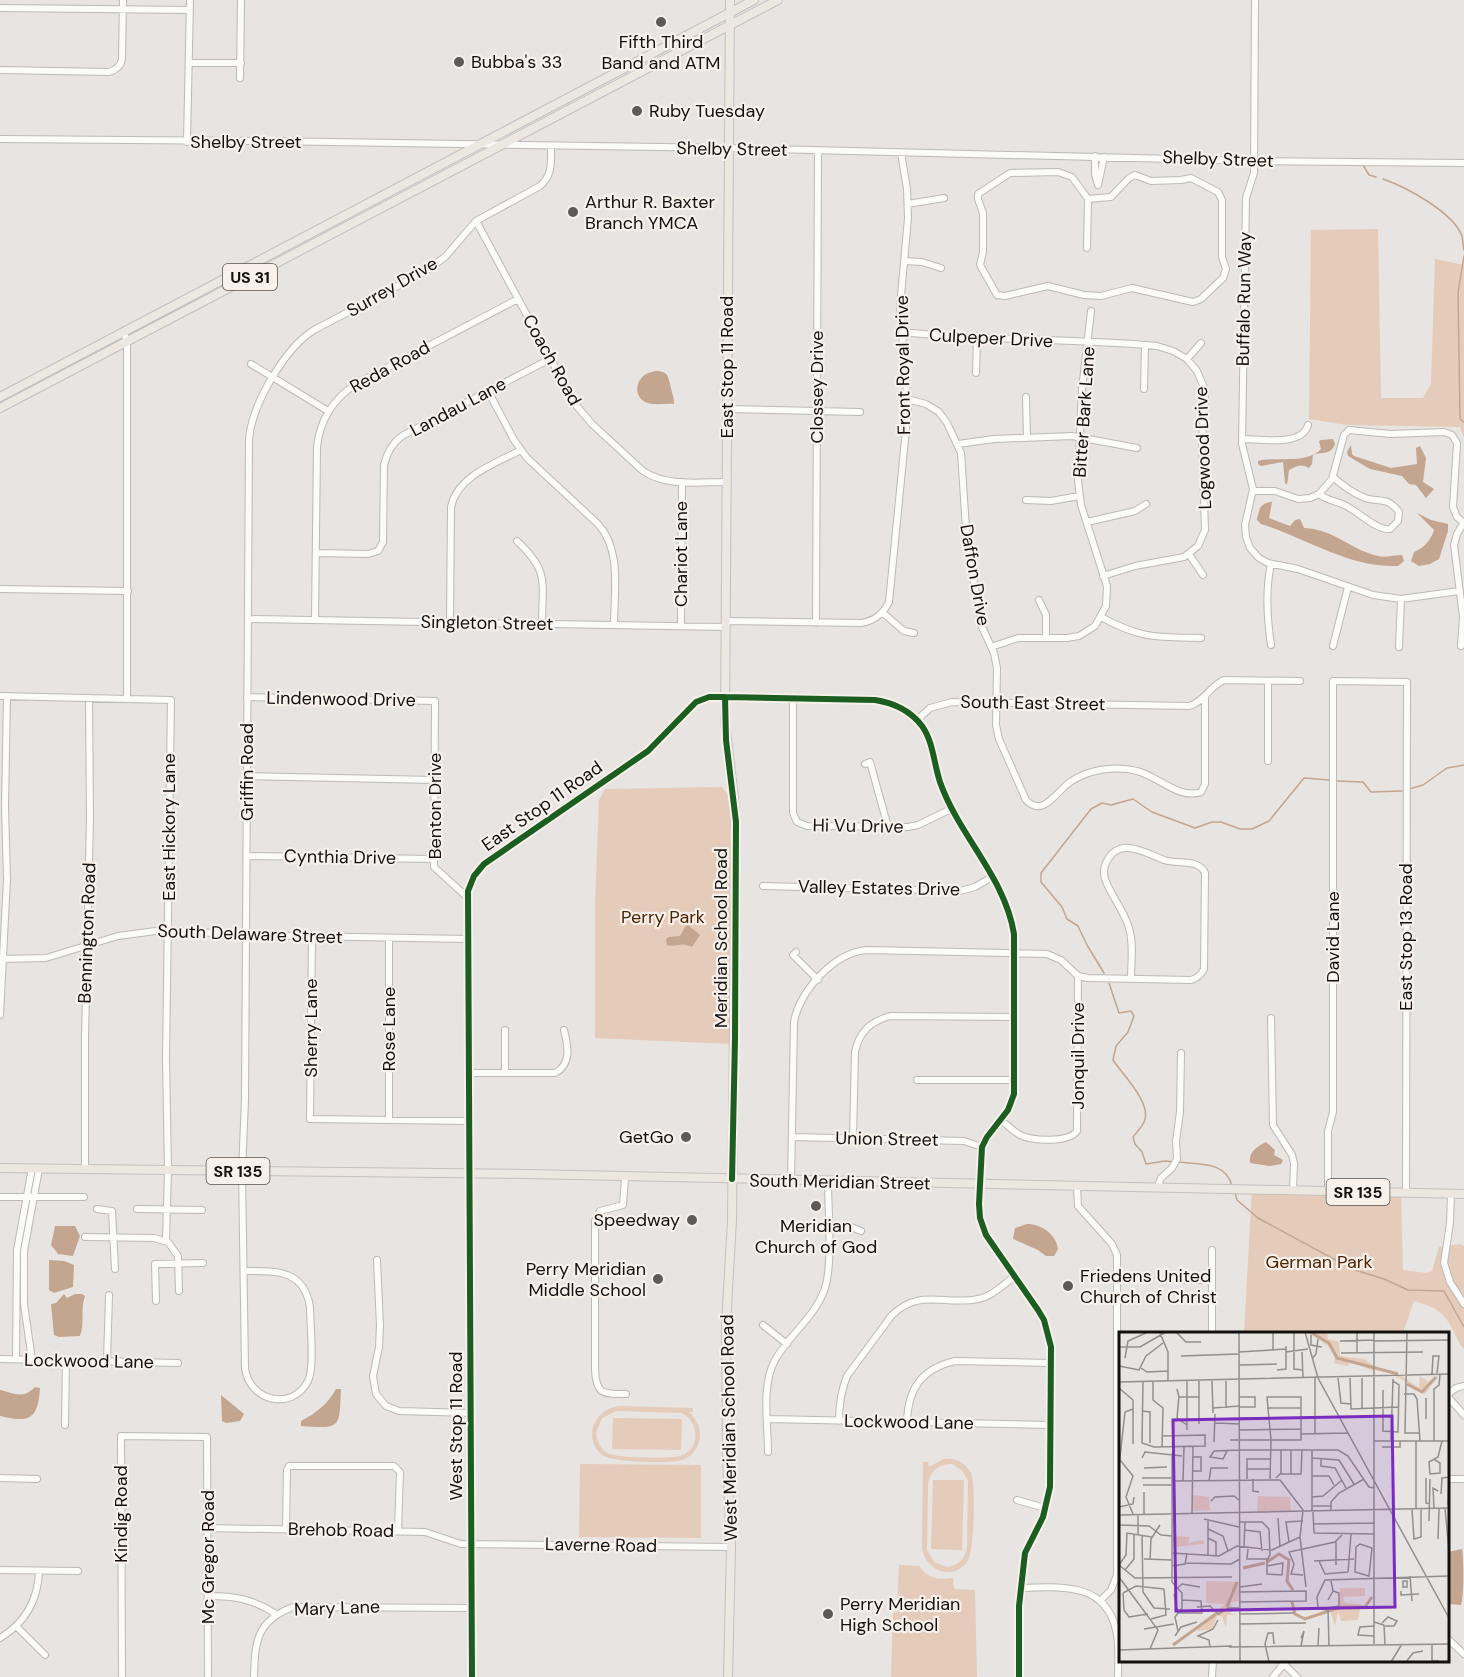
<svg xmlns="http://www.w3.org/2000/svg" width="1464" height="1677" font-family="'DM Sans',sans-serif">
<rect width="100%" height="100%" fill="#e7e4e1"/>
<!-- green -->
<path fill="#e4cbba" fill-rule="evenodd" d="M1378,229l3,169h42l8,-14 4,-125 29,6v173l-4,-11 -113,-2 -38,-6 2,-189z
M722,787l9,12 -2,245 -134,-6v-135l4,-103 6,-11z
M1252,1190l149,3 2,77 23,3 6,-2 7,-24 21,-3 4,2v103c-5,-5 -7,-11 -10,-17 -10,-21 -19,-25 -40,-31l-11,32 -159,1z
M620,1406l73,2v4h-4c9,9 14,20 9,33 -3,7 -9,13 -16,15 -12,4 -69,2 -78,-4 -23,-16 -10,-48 16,-50zM616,1411l66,2c17,9 20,36 -2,43 -9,3 -66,2 -73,-3 -7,-5 -10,-12 -11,-20l6,-15z
M613,1418l69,1 -1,31 -69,-1z
M944,1459c11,-1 21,3 27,14 5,10 3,78 -3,87 -14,23 -44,10 -46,-13l1,-85h5l1,5zM952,1464l10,6 6,11 -1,66c-2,12 -8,18 -20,20l-13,-5 -7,-12 1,-66c2,-13 10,-20 24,-20z
M580,1464l121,1v73l-122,-1z
M933,1480h31l-2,70 -31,-1z
M899,1565l20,1c9,13 20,14 34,12l1,11 21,1 2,87h-86l2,-64h4z"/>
<!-- water -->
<path fill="#c3a590" d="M655,371c13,0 13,5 16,17 1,6 3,9 3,16 -8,-1 -21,2 -29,-2 -11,-6 -10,-21 1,-28 2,-1 6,-2 9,-3z
M1333,439l2,5c-5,12 -12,7 -22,11l-1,9 -3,4c-8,-5 -12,-2 -20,2l-2,15 -2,-2 -2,-21 -22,4 -3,-2v-3l4,-1c18,-3 45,4 59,-11l-2,-8 2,-1z
M1351,445l1,9 2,2 37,12 26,-4 -1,-16 4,-2 6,12 -3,24 11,7 -8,9 -10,-13 -7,-1 -7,-8 -32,-7 -22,-13 -1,-4z
M1272,502l-3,16 21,8 5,-6 5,-1 4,9c33,2 44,21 74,28 7,2 16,-1 24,-1l2,6 -6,5c-49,2 -92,-28 -137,-42l-4,-4c2,-11 3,-17 15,-18z
M1417,513l14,7 17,4v7l-9,28 -9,5 -11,2 -8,-5 3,-9c10,-4 17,-12 20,-22z
M687,924l13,11 -8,12c-14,-6 -15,1 -25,-2l-1,-6 3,-2 11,-1z
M1266,1142l9,8 -1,5 9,5 -2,4 -11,2 -20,-3c-2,-11 8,-17 16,-21z
M1027,1224c14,0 29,10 31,25l-4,7h-8l-8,-6 -25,-11 2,-11z
M55,1226h20l5,10 -7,20 -15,-2 -7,-9z
M49,1260l15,1 10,4 -1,22 -19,6 -5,-3z
M64,1294l3,4 8,-4h7l3,2c-5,13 0,27 -5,40l-21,1 -5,-2 -3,-31 5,-1z
M35,1387l5,1c-2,32 -11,35 -40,28v-26c15,3 22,10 35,-3z
M336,1389h5c-2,39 1,40 -40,37v-5c15,-8 26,-16 35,-32z
M221,1395l23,19 -4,7 -14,2 -4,-2z
M1462,1549c2,10 2,48 -1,56l-13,-1v-52z"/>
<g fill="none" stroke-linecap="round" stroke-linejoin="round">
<!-- stream -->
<path stroke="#c3a590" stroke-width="1.5" d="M1363,165l6,10 7,2
M1383,179c23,8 70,33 79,57 1,5 1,10 2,14
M1464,256l-6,37 2,126 4,3
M1337,781l26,1 8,10 31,-1
M1409,789l14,-4 24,-17 17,-3
M1104,973l-17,-28 -9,-19 -11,-7 -5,-12 -21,-25v-9l50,-64 11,-6 9,2 22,-6 19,13 43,16 17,-6h9l19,7h12l17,-8 35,-43 25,2
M1109,983l10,30 12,-2 3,5 -6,16 -12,14 -3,14c9,14 40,44 31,62 -2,5 -7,10 -11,15l2,7 7,8 4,12 19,-3 9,1
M1179,1162c22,3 45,-1 53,23
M1235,1193l2,7 21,18 94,51 32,10 24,11 36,1 20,36"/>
<defs>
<path id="minor" d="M1255,0l-1,173 -8,25 -4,246 11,45 -8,36 1,12 4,11 9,10 9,5 30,6 75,26 28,4 58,-8
M0,8l189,2
M189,63h52
M0,70l109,2c7,-2 12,-6 13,-13l1,-59
M240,78l1,-78
M0,139l267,2 461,7 526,13 210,2
M187,142l3,-142
M1095,156v18l3,11 6,-28
M1058,172l14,5 16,22 23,-2 18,-19 6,-3 16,6 30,-1 10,-2 27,14 4,8v57l4,12 -3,9 -22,21 -8,3 -61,-14 -31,8 -17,-1 -36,-9 -43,10 -8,-1 -17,-30 3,-13v-39l-5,-14v-5l32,-21z
M908,204l36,-6
M476,221l99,183 17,20 51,47c24,16 55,11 83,11
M1087,248l1,-49
M904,261l18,1 19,6
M124,332l3,11v355
M901,332c85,9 171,6 256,14l16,5 14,8 10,12 6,14 2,14 -3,41 3,90 -7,16 -14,11 -49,9 -32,10
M1187,359l14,-16
M251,364l77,47
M976,373l1,-37
M1144,389l1,-44
M488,391l26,49 13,18 71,66c24,26 16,68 16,101
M1026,397l1,40
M907,399l19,5 13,8 8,11 14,30 6,91 15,83 12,26 3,15 -1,57 3,14 27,61c17,18 30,-8 44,-18 9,-6 19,-10 30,-12 12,-2 26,-2 37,1 21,5 42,29 64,21l4,-8v-88
M726,409l134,3
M1242,439c18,0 60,8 66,-14
M958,444l36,-5 78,-3 65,12
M1253,491h22l23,8 12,-1 9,-4 13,-15 12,-44 5,-5 42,4 53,-2 8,3 5,8 -4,64 4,10 7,6
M1319,494c7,6 14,6 23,10 14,5 34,27 48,25l8,-8 1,-9c-12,-16 -18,-9 -34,-14 -12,-5 -22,-12 -32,-21
M1026,500l25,1 28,-5
M1087,522l48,-11 11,-7
M517,541c33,31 25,41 25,83
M316,553l52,1 10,-3 5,-9 1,-77c3,-13 8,-22 18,-29l148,-77
M1189,554l14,21
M0,589l128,2
M1039,600l7,15v23
M883,613l21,18 10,2
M1101,617c40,22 56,20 100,21
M248,619l477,8
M315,620l2,-173c3,-28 16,-48 39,-63l162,-85
M725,621l136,2c14,-2 22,-9 28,-21l19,-193 -8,-102 8,-89 -1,-29 -6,-36
M450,623l1,-116c6,-31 45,-44 70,-57
M816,623l2,-472
M681,626l1,-144
M1271,645c-4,-27 -6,-54 0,-81
M1333,646l15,-59
M1461,646l2,-29 -9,-72 3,-11 7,-12
M991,647l27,-9h49l12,-2 16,-10 11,-20 1,-20 -26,-81 -3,-24 4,-92 9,-78
M1399,647l2,-48
M0,696l171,4 -5,359 2,111 -2,70
M247,697l188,4 -1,166 33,30
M793,698v115l4,9 10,4 101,1 10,-2 33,-16
M917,720l13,-12 22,-6 237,4c15,-4 21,-20 35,-26l76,1
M1268,761v-80
M865,764l5,-2 18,65
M247,776l187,4
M247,856l186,3
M763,886l197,5 15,-4 17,-10
M312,936l-2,183 158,2
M796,952l-3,3 25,25
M0,959l46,-1 72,-22 45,-6 83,5 222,4
M0,1015l7,-136 -2,-72 2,-111
M1271,1018l2,107 19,30 2,8 -1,28
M468,1073h87c17,-9 13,-27 9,-43
M505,1073v-43
M917,1080h96
M389,1120v-182
M1001,1120c6,5 12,11 19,15 13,6 48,8 57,-4l1,-155
M792,1137l172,4 18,6
M853,1139l2,-87c4,-20 15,-30 35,-36l124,1
M85,1169v-132l5,-219 -1,-120
M625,1178l-2,27 -23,6 -5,10v148c1,26 8,25 31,25
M791,1181l3,-159c5,-31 41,-70 73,-72l180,4 14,6 17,16 10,2 103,2c7,-2 10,-5 13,-11l1,-96c-7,-15 -27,-8 -41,-13 -18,-7 -44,-24 -57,1 -3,5 -4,11 -2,18 6,17 19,31 24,49 5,16 2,34 2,51
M1077,1186l1,20 34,38 5,11v320l-6,15 -11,11
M1160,1188l-1,-5 2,-5 11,-10 5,-9 -1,-18 4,-29 1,-59
M1328,1192v-61l5,-19v-431l74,1 -1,511
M1451,1194l-1,29 -6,40 6,19 14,22
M0,1197h84
M97,1209l15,2 3,58
M137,1209l65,1
M828,1227h23l10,4
M85,1237l69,1 14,4 10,14 1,35
M1212,1250v84
M377,1260l3,65 -1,22 -6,29 3,18 10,12 13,5 72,2
M244,1271c31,0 60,-2 66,36 0,17 5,60 -2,74 -16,31 -59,20 -63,-13l-3,-197 3,-71 4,-661c3,-35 36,-91 65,-109l112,-59 19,-14 31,-36 64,-35c13,-11 11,-25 11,-40
M1179,1280h33
M156,1301l-1,-37 48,-1
M763,1325l24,19
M0,1359l178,4
M16,1359l1,-109 15,-82
M32,1360l-8,-56v-53l15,-82
M107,1361l2,-66
M1448,1394l8,-6 8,-2
M1448,1397l16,18
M768,1419l282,6
M839,1421c0,-16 2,-30 8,-45l45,-61c28,-27 53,-9 86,-16 13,-2 25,-14 36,-22
M907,1422c1,-33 14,-53 48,-61l95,2
M65,1425l1,-65
M768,1452c0,-29 -7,-66 7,-92 14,-25 41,-44 50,-72 8,-25 3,-79 3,-106
M0,1478l37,1
M1448,1479h16
M1017,1500l28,8
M208,1528l217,4 36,12 270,3
M286,1530l1,-60 2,-4h105l6,6 -2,59
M0,1570l78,1
M1020,1588c39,-1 85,-7 96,42 4,15 2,32 2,47
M208,1596c27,0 45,3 68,18
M16,1626l29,29
M0,1638c25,-15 38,-38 39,-67
M1448,1639l16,15
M1280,1660l17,17
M122,1677l-1,-241 86,1 1,240
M254,1677c1,-35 2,-56 39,-70l178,1
M472,1677l-4,-786 6,-15 10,-12 164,-113 48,-49 13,-5h16l150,3c19,3 35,10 47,26 11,15 12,38 18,56 19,54 65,95 74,152v160l-6,16 -21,27 -5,10 -3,57 1,14 6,17 52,75 6,10 7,27 -1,140 -7,30 -18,36 -6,53v71
M1212,1677l1,-17
M1273,1677l14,-17"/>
<path id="major" d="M0,397l754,-397
M0,408l778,-408
M0,1168l527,6 937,20
M728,1677l3,-130 -4,-89 -1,-133 6,-105 4,-388 -2,-33 -9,-78 5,-721"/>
</defs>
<!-- minor casing -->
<use href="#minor" stroke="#bcbab7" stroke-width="8"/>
<!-- major casing -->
<use href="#major" stroke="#c2c1c0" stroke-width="10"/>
<!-- minor -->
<use href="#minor" stroke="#fbfbfa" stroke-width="6"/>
<!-- major -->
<use href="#major" stroke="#ede7e1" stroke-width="8"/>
<defs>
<path id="cycleway" d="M725,697l1,43 10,82 -1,217 -3,140
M472,1677l-4,-786 6,-15 10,-12 164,-113 48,-49 13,-5h16l150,3c19,3 35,10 47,26 11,15 12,38 18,56 19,54 65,95 74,152v160l-6,16 -21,27 -5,10 -3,57 1,14 6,17 52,75 6,10 7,27 -1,140 -7,30 -18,36 -6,53v71"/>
</defs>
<!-- cycleway casing -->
<use href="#cycleway" stroke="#f7f0eb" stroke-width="10"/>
<!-- cycleway -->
<use href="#cycleway" stroke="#1b5e20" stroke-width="6"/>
</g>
<!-- markers -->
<g fill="#5d5a58" stroke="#f7f0eb" stroke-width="2">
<circle cx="661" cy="22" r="6"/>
<circle cx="459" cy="62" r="6"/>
<circle cx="637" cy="111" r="6"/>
<circle cx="573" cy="212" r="6"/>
<circle cx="686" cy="1137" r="6"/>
<circle cx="816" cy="1206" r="6"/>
<circle cx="692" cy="1220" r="6"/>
<circle cx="658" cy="1279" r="6"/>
<circle cx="1068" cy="1286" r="6"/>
<circle cx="828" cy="1614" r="6"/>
</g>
<g text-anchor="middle" stroke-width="4.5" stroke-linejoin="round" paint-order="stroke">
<!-- shield labels -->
<g fill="#f7f0eb" stroke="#575351" stroke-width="1.5">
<rect x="223" y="264" width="54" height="26" rx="4.5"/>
<rect x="206.5" y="1158" width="63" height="26" rx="4.5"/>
<rect x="1326.5" y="1179" width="63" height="26" rx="4.5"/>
</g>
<g font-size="16" font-weight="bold" fill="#13100f">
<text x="250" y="283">US 31</text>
<text x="238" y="1177">SR 135</text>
<text x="1358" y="1198">SR 135</text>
</g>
<!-- poi labels -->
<g font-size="18" fill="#13100f" stroke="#f7f0eb" text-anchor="start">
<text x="661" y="48" text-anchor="middle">Fifth Third<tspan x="661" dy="21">Band and ATM</tspan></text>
<text x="471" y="68">Bubba's 33</text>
<text x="649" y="117">Ruby Tuesday</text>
<text x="585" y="208">Arthur R. Baxter<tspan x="585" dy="21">Branch YMCA</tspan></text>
<text x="674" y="1143" text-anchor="end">GetGo</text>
<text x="680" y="1226" text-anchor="end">Speedway</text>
<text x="816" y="1232" text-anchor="middle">Meridian<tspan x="816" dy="21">Church of God</tspan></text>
<text x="646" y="1275" text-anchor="end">Perry Meridian<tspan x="646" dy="21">Middle School</tspan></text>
<text x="1080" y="1282">Friedens United<tspan x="1080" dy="21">Church of Christ</tspan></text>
<text x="840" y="1610">Perry Meridian<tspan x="840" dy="21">High School</tspan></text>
</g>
<!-- street labels -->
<g font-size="18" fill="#13100f" stroke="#f7f0eb">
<text x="246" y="148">Shelby Street</text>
<text transform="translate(732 149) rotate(1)" y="6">Shelby Street</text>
<text transform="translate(1218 159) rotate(2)" y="6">Shelby Street</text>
<text transform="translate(392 287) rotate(-30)" y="6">Surrey Drive</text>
<text transform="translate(1244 299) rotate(-89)" y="6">Buffalo Run Way</text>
<text transform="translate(991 338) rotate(3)" y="6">Culpeper Drive</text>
<text transform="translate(552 360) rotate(61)" y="6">Coach Road</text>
<text transform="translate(903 365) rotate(-91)" y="6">Front Royal Drive</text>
<text transform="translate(390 367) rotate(-29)" y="6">Reda Road</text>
<text transform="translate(727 367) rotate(-90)" y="6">East Stop 11 Road</text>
<text transform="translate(817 387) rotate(-90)" y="6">Clossey Drive</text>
<text transform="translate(458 407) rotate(-28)" y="6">Landau Lane</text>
<text transform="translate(1084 412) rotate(-86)" y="6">Bitter Bark Lane</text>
<text transform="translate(1203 448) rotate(-92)" y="6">Logwood Drive</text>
<text transform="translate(681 554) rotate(-90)" y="6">Chariot Lane</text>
<text transform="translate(975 575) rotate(80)" y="6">Daffon Drive</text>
<text transform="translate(487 623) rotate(1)" y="6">Singleton Street</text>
<text transform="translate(341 699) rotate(1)" y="6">Lindenwood Drive</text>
<text transform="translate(1033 703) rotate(1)" y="6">South East Street</text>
<text transform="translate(247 772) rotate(-90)" y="6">Griffin Road</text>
<text transform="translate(435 806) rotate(-90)" y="6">Benton Drive</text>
<text transform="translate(542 806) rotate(-35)" y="6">East Stop 11 Road</text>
<text transform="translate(858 826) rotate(1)" y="6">Hi Vu Drive</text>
<text transform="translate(169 827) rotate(-90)" y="6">East Hickory Lane</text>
<text transform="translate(340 857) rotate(1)" y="6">Cynthia Drive</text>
<text transform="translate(879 888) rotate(1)" y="6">Valley Estates Drive</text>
<text transform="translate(87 933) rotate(-88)" y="6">Bennington Road</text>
<text transform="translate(250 934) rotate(2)" y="6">South Delaware Street</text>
<text transform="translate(1333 937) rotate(-90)" y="6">David Lane</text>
<text transform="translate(1406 937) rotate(-90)" y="6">East Stop 13 Road</text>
<text transform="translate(721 938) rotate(-90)" y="6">Meridian School Road</text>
<text transform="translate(311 1028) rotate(-90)" y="6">Sherry Lane</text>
<text transform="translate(389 1029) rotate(-90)" y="6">Rose Lane</text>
<text transform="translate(1078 1056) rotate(-90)" y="6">Jonquil Drive</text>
<text transform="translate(887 1139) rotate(1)" y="6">Union Street</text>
<text transform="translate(840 1182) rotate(1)" y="6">South Meridian Street</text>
<text transform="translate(89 1361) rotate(1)" y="6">Lockwood Lane</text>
<text transform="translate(909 1422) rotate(1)" y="6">Lockwood Lane</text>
<text transform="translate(456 1426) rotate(-90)" y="6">West Stop 11 Road</text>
<text transform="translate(729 1428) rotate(-91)" y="6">West Meridian School Road</text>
<text transform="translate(121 1514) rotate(-90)" y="6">Kindig Road</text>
<text transform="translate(341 1530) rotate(1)" y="6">Brehob Road</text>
<text transform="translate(601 1545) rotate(1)" y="6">Laverne Road</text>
<text transform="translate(208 1557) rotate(-90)" y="6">Mc Gregor Road</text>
<text transform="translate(337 1608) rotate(-2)" y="6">Mary Lane</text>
</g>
<!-- park labels -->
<g font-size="18" fill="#4c2301" stroke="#f7f0eb">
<text x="663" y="923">Perry Park</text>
<text x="1319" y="1268">German Park</text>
</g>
</g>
<!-- overview -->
<g transform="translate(1119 1332)">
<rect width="330" height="330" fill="#e7e4e1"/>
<path d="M189,0h19l1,7 11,3 1,14 24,3 9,6v6l-23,-10 -2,5 -14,-3 1,-7 -7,-10zM282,43l18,13 1,-12 8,6 11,-7 -14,19 -29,-18zM74,163l16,2 1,13 -17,1zM139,164l32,1 1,15 -34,1zM54,204l17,1 -2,6 15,-3 1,4 -31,3zM87,249l33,1v19l-9,1 3,7 -3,4 6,2h-9l-1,13 -4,-12h-5l-5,13 -14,2 -2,-4 29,-23 -19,-1zM221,256h25v8l-22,1 2,6 16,1 -3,16 -17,1 -3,-9 -3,14 -6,-18 11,-1z" fill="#e4cbba"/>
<path fill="none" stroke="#c3a590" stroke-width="3" d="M191,0l19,11 8,15 61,16M288,52l15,8 14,-15M148,230l12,-8 10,6 -2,21 6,9M124,236l22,-5M173,270l3,12 10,5 36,-12h24l7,-10M108,275l10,-25M54,313l43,-31"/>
<path fill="none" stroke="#928f8d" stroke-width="1.5" d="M57,0l10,10h15M120,0l1,330M175,0v37l9,1M186,0l13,46 131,240M255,0v312M288,0l-2,101h15M41,1l8,19v29M192,3v10l11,2M221,9l34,-1M255,9l75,-1M0,15h21l26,-15M154,19v-19M120,20l47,-3M167,20l22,-3M183,20l1,26M222,21l82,-1M238,21v-21M62,24l57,-2M6,26l3,-17 20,-9M193,27l4,-5 2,-15M120,33l38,-1M0,34l20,4 7,-14 17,-13M22,36l6,4 21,-1M158,38l9,-1v-23M313,42l1,-18h6l-2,17M196,46v56M219,46l3,25 10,1M231,46l1,31 48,-2M107,47v29M93,48l1,33M34,49v19l10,8 -1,39M0,50l330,-8M24,50l-1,61 12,4 51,-1v-11l-42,1M0,56l14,12v44M58,57l2,8h20M264,58v41l15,1 1,-47 -6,-4M285,62h10l3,5 3,42M60,64l-2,22 10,7M120,65h16v10h-16M307,66v21M94,76l26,-2M148,76h34M243,77v-31M23,79l8,1v31M121,86h61M96,91l25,1M80,92v-44M68,98v-50M121,98l61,-1M182,102l47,-1M111,108h71v-43h-34l4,43 -1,39M255,109h75M272,109l2,-62M297,109v67M315,109v-52l5,-4 1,-10M95,110l1,-28M263,115h18v-6M193,118v62M108,119l-4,8 -13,-2 4,-6 26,-1h98l10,6 21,31 5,1M53,121v129l10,11v15l-7,9 3,14M74,125h8v14h-8M23,126l3,-6 37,4M193,126l27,2 15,24M202,126v8l14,2 11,20M1,128l13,16 -7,21 7,17M316,128l5,3v10l-10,1 -1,-12 9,-5 4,-16M0,134l6,-54 8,-3M25,136l23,-1M128,137h23M162,142v-24M172,142v-24M193,144h17l5,9M23,146h30M157,146l4,-4h21l1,-24M307,146v25l4,1M128,147v-20h23M134,147v12l6,1M53,149l108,-1 23,30 -3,27 6,50M64,149l1,-34M90,149l2,-13h17M24,153h29M25,160v23M322,162l1,-16 7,-1 -1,28M193,165l11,-1 19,-16M92,169l4,-4 19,-1 5,4M193,174h19M0,175l14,-3 1,-7M315,176l-1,-20 5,3M326,176l4,43M293,177l2,30 7,-2v-28M212,179v-9l8,-9 25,-14M194,180l1,21M73,182l1,-67M0,183l330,-7M19,183v20M159,186l2,29M85,187l35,8M310,189l1,-42M121,190h22l7,7 1,26 -3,5v14l15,1 1,-12 -16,3M194,192l61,-1M0,193l30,1 12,9 11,1M89,197l15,7 5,15M126,198l15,2 2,19M195,201l60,1M23,203l1,57 11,16 16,1M89,206l8,4v14M319,207l1,-30M170,210l-3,-20 17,-1M241,212l12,4 -3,28 -14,-4 1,-25zM125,215l1,-25M129,217l-1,10h20M53,221l47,3 18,-10 35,4 28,-13M89,224v-37M25,227l28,1M31,228l1,-21 9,-14M195,229l40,-2M200,229l6,13 23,-2M66,231l46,1 9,-5M0,233l16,13 97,-1M0,233l7,-10 1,-22 25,4M217,233v-23M53,234l13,-2 2,-11M6,238l9,-11v-24M229,240l3,-38M184,243l-12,-1 3,-10 -5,-12 46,-10 7,-7M291,244l2,25M0,245l39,53 -8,19M284,249h4v6h-4zM121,255l22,-3M56,258l7,-6 18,3M282,259v4l18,-1M4,261l1,17 5,7 19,-3M4,261l13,-7 28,3M55,262l4,19h24l-1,-12 -19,-1M209,268l5,-9 -2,-10M120,270l67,-1v-10l-66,1M78,275l13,-1 8,8 11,-6h10M192,276l17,2 1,35M199,276l-1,-11 8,-17 124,-4M208,276l12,-2v-13l-6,-2M121,282l54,-1M32,287l15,-4 -2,-26M255,290l10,3 1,19M263,291l6,-6 9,4 -3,5h-9M121,292l66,-1M255,294l-14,1 -2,8 16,1M25,297l30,-5M56,304l6,-9 16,-5M182,306l3,-7 -3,15M313,312v17h7M199,314l1,-18M91,315l-1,-7 -11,-4 15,-7 5,-9M110,315l220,-3M0,318l113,-4M150,330l-4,-18 3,-11h5l1,11M272,330l11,-18M287,330l7,-9 10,-2"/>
<path fill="#7b2cbf" fill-opacity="0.15" stroke="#7b2cbf" stroke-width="3" d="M273,84l3,191 -219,4 -3,-191z"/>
<rect width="330" height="330" fill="none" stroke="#13100f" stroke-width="3"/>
</g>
</svg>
